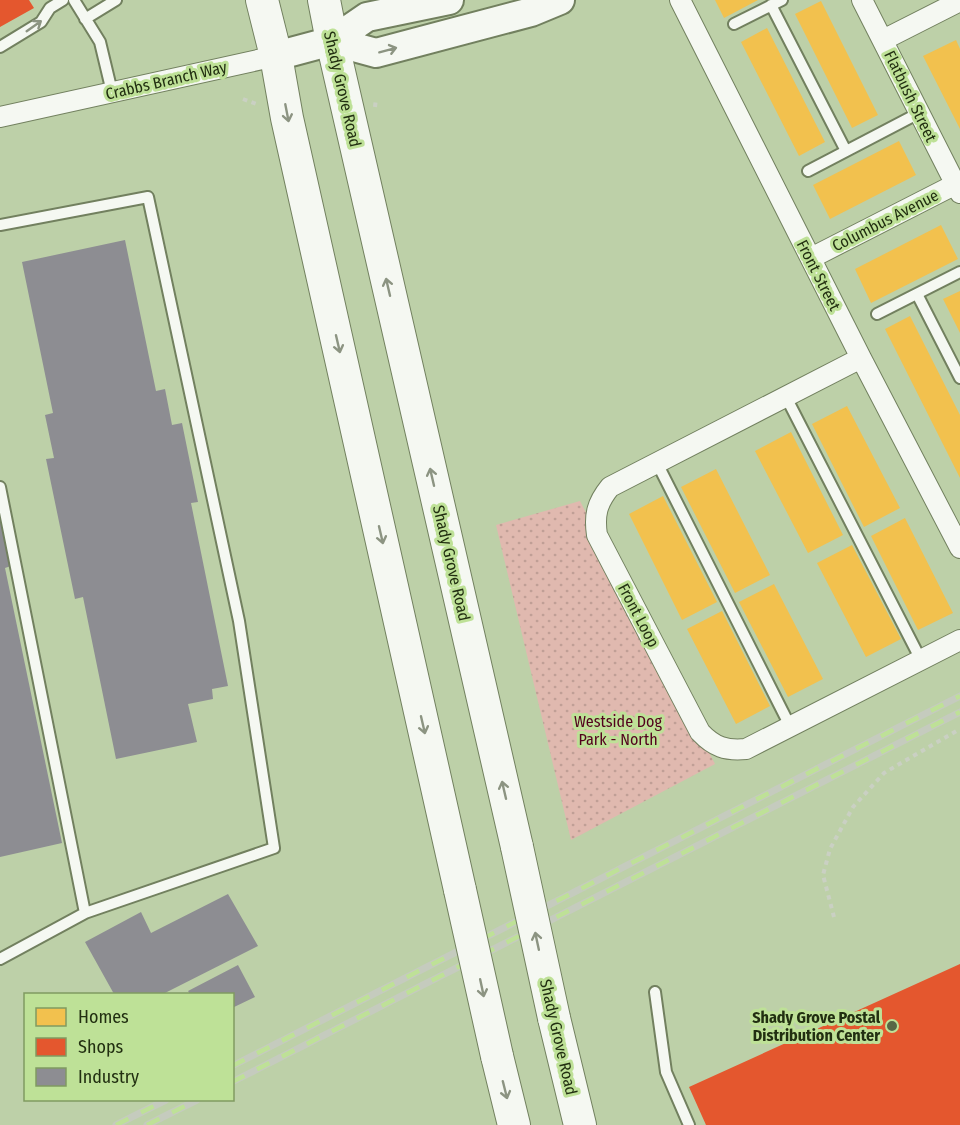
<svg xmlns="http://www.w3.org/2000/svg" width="960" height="1125" font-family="'Fira Sans Condensed',sans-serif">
<defs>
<pattern id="park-dots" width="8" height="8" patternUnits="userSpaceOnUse" patternTransform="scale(1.5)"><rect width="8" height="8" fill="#e0b9af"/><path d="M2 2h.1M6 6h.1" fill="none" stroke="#c09f96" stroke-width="1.8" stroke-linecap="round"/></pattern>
</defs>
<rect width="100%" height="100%" fill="#bdd0a8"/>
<!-- park -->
<path fill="url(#park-dots)" d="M580,501l135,263 -144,76 -75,-315z"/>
<!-- homes -->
<path fill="#f2c14e" d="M715,0h43l-34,18z
M821,1l57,114 -26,13 -57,-114z
M767,28l58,114 -26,14 -58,-114z
M956,40l4,9v80l-37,-73z
M899,141l17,34 -86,44 -17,-34z
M941,225l17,34 -87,44 -16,-34z
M960,291v42l-17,-34z
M910,316l50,99v63l-75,-149z
M847,406l53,102 -36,19 -52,-103z
M791,432l52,103 -35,18 -53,-102z
M716,469l54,106 -35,18 -54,-106z
M663,496l54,106 -35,18 -53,-106z
M905,518l48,95 -35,17 -47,-94z
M852,545l49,94 -35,18 -49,-94z
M774,584l49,95 -35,18 -49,-95z
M722,611l48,95 -34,18 -49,-95z"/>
<!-- shops -->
<path fill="#e4572e" d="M0,0h29l5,8 -34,19z
M960,964v161h-254l-17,-38z"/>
<!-- industry -->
<path fill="#8d8d92" d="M125,240l31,151 9,-2 7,36 10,-2 16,79 -7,1 37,183 -16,3 1,10 -25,5 9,38 -81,17 -33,-162 -8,2 -29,-140 8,-1 -9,-43 8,-2 -31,-151z
M0,520l11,46 -6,2 57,275 -62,14z
M228,894l30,52 -95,48h-49l-29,-52 56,-30 10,21z
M238,965l17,32 -23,11v-14h-42l-2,-3z"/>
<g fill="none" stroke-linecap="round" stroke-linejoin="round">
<defs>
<path id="service" d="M74,0l26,42 12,50
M771,5l75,146
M85,19l31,-19
M734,24l48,-24
M0,47l41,-25 9,-14 13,-8
M808,171l111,-58
M0,225l148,-28 91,424 35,227 -189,65 -85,46
M917,294l43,84
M877,314l83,-42
M786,397l135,263
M657,463l133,263
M0,487l85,426
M655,992l11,80 23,53"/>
<path id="minor" d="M680,0l181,358 99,190
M862,0l98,193
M883,40l77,-39
M0,117l276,-61
M811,258l149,-76
M861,358l-251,129c-13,16 -16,28 -13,48l103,197c14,15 26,19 46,17l214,-109"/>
<path id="secondary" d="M332,41l44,12 155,-41 29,-12
M276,56l56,-15 35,-24 82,-17"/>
<path id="primary" d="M262,0l14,56 11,62 173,772
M324,0l8,41 185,806
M554,1018l26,107
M497,1056l17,69"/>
</defs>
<!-- service casing -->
<use href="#service" stroke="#72805f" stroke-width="14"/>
<!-- minor casing -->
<use href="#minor" stroke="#72805f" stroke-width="22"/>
<!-- secondary casing -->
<use href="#secondary" stroke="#72805f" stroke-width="32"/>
<!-- primary casing -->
<use href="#primary" stroke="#72805f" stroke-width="34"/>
<!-- path -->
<path stroke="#cad0c3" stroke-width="4" stroke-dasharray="4.5 4.5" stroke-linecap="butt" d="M243,99l16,6
M375,107l1,-9
M834,917l-11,-42 7,-26 23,-42 31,-34 76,-44"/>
<!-- service -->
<use href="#service" stroke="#f5f8f2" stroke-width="10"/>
<!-- minor -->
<use href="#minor" stroke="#f5f8f2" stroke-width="20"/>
<!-- secondary -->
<use href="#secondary" stroke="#f5f8f2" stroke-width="28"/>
<!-- primary -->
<use href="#primary" stroke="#f5f8f2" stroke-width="32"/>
<defs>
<path id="rail" d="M232,1066l728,-370
M232,1082l728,-370
M116,1125l50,-25
M147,1125l50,-25"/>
</defs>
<!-- rail casing -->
<use href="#rail" stroke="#c5cbbe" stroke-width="7"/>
<!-- rail -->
<use href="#rail" stroke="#bee197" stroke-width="4.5" stroke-dasharray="14" stroke-linecap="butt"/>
<defs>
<path id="primary-bridge" d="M517,847l37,171
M460,890l37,166"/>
</defs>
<!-- primary-bridge casing -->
<use href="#primary-bridge" stroke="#72805f" stroke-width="34" stroke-linecap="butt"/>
<!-- primary-bridge -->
<use href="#primary-bridge" stroke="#f5f8f2" stroke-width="32"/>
</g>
<!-- one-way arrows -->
<defs><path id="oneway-shaft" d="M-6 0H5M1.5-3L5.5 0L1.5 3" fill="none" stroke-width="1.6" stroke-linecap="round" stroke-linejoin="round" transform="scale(1.5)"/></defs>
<g stroke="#8c9482">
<use href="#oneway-shaft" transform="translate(34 26) rotate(-35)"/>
<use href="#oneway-shaft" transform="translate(388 50) rotate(-15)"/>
<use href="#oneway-shaft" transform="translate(287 113) rotate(79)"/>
<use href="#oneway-shaft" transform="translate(388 287) rotate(-103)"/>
<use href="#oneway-shaft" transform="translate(338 344) rotate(77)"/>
<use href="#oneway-shaft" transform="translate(432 477) rotate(-103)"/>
<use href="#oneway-shaft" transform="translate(381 535) rotate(77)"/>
<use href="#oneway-shaft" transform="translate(423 725) rotate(77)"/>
<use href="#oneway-shaft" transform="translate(504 790) rotate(-103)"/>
<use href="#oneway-shaft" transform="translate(537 941) rotate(-102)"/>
<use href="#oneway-shaft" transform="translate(482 988) rotate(78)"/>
<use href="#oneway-shaft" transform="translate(505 1090) rotate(76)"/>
</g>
<!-- markers -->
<circle fill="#586746" stroke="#bee197" stroke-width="2" cx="892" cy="1026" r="6"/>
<g text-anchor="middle" stroke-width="6" stroke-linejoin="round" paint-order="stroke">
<!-- street labels -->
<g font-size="16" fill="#222f11" stroke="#bee197">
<text transform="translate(166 80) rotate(-13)" y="6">Crabbs Branch Way</text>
<text transform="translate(343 89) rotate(77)" y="6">Shady Grove Road</text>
<text transform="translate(911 96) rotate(64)" y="6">Flatbush Street</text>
<text transform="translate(885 220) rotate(-27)" y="6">Columbus Avenue</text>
<text transform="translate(819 275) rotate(63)" y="6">Front Street</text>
<text transform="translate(452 563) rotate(77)" y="6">Shady Grove Road</text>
<text transform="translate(639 615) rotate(62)" y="6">Front Loop</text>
<text transform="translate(559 1037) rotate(77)" y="6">Shady Grove Road</text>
</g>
<!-- park labels -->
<g font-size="16" fill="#52011d" stroke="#bee197">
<text x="618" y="727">Westside Dog<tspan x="618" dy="18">Park - North</tspan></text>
</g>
<!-- poi labels -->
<g font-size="16" font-weight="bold" fill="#222f11" stroke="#bee197" text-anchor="end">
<text x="880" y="1023">Shady Grove Postal<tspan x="880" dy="18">Distribution Center</tspan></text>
</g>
</g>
<!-- legend -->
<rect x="24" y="993" width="210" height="108" fill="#bee197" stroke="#809a61" stroke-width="1.5"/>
<rect x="36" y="1008" width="30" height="18" fill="#f2c14e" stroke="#809a61" stroke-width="1.5"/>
<text x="78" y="1023" font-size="18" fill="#222f11">Homes</text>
<rect x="36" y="1038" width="30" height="18" fill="#e4572e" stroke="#809a61" stroke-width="1.5"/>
<text x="78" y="1053" font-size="18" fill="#222f11">Shops</text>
<rect x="36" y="1068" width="30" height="18" fill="#8d8d92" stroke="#809a61" stroke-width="1.5"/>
<text x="78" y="1083" font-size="18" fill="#222f11">Industry</text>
</svg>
